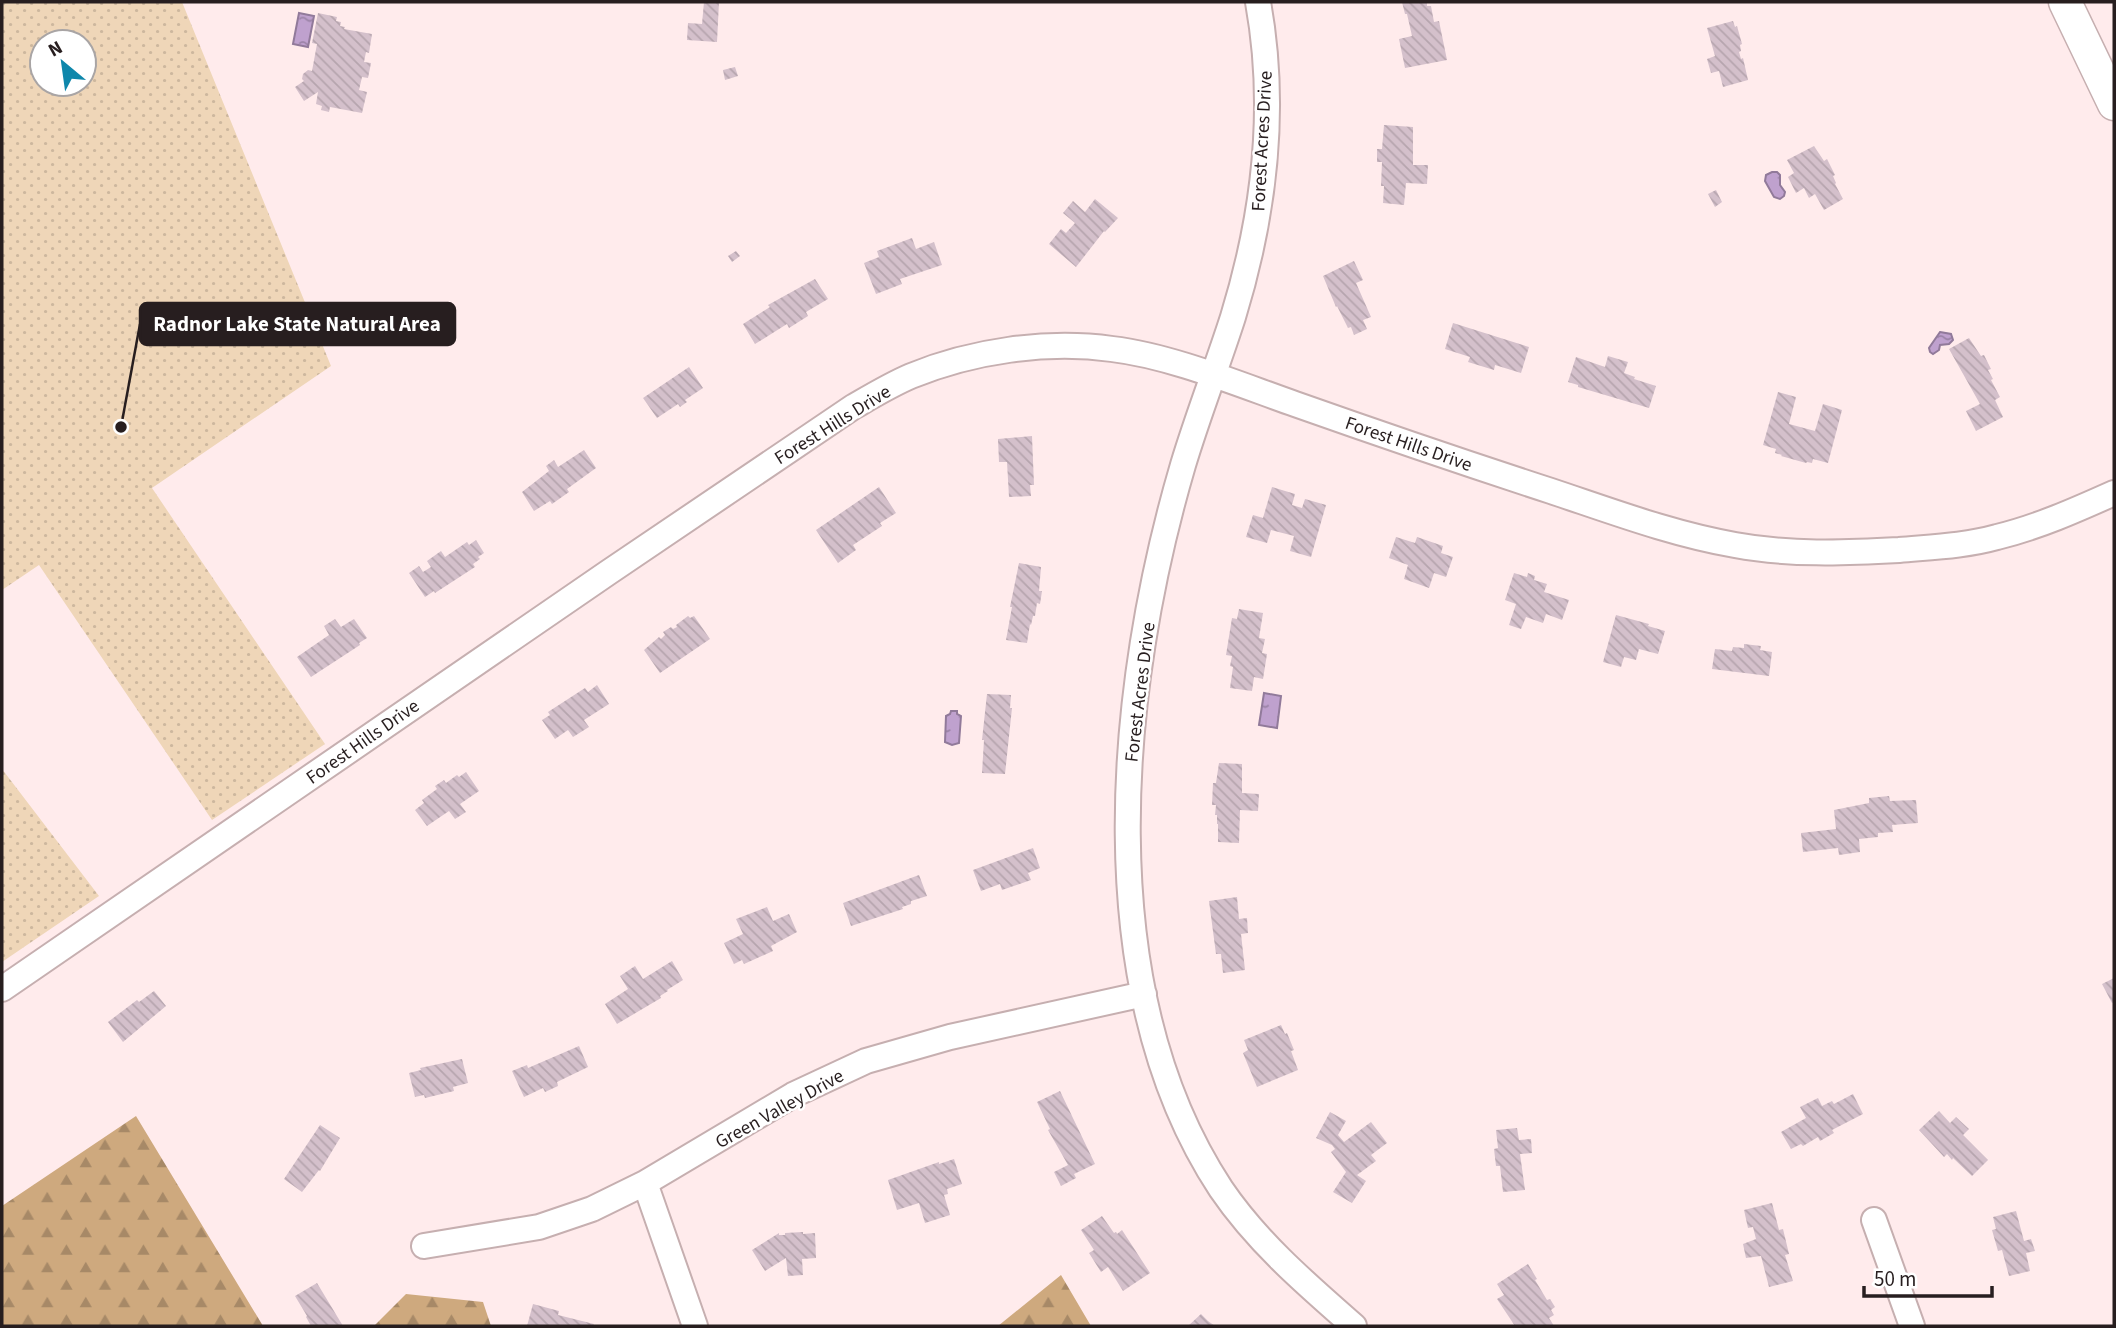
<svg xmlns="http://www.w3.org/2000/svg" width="2116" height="1328" font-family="'Source Sans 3',sans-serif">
<defs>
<pattern id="forest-firs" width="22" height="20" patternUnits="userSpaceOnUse" patternTransform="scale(1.75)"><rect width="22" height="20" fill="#cea97e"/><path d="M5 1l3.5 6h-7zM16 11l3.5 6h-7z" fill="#a78967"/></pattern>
<pattern id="park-dots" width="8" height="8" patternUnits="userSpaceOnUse" patternTransform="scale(1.75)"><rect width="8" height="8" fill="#efd6b8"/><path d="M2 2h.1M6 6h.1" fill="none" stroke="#cdb79e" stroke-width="1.8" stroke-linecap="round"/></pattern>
<pattern id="water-ripples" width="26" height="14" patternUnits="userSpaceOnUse" patternTransform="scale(1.75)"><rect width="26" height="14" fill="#bfa1ce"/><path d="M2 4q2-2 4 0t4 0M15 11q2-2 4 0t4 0" fill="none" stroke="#9b83a7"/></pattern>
<pattern id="building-back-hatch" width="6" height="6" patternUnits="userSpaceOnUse" patternTransform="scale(1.75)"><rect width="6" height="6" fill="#d4c0cb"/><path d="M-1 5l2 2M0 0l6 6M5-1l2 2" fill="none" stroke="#b6a5ae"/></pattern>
</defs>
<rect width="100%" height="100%" fill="#ffebec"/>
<!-- forest -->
<path fill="url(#forest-firs)" d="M136,1116l127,210h-261v-120z
M1061,1275l30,51h-93z
M406,1294l77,8 8,24h-117z"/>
<!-- park -->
<path fill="url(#park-dots)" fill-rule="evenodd" d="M2,2h180l149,364 -179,122 173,256 -113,76 -173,-255 -37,25zM42,42h42v42h-42z
M2,769l97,127 -97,66z"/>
<!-- water -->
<path fill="url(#water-ripples)" stroke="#917a9a" stroke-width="2" d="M299,13l15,3 -6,31 -15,-3z
M1772,172h5l3,3v10l5,7 -1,4 -4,3 -6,-2 -9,-16 1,-6z
M1940,332l11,2 2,6 -4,4 -9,1 -1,5 -6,4 -3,-2 -1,-4z
M1264,693l17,3 -4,32 -18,-3z
M951,711h6v3l4,2 -2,27 -7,2 -7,-3 1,-26 4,-2z"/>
<!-- building -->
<path fill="url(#building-back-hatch)" d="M704,2h15l-2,40 -30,-2 1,-17 14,1z
M1402,2h25v4h4l3,16 5,-1 8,39 -42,8 -6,-29 13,-3 -5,-22h-2z
M318,13l19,4 -1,4 5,1 -1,4 5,1 -1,2 28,5 -3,19 -3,-1 -2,10 7,1 -3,15 -6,-1 -3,13 8,2 -5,21 -32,-6 -1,5 -8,-2 1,-4 -6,-2 2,-12 -14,9 -9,-14 9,-6 -2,-2 1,-5 5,-4 4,1 5,-27 -5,-1z
M1733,21l2,6 2,-1 5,18 -2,1 1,6 -2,1 2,7 2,-1 5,22 -25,7 -4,-16 -8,2 -4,-14 8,-3 -8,-28z
M735,67l3,9 -13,4 -2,-10z
M1384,125l29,2v38h15l-1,19 -21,-1 -2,22 -21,-2 1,-17h-3l1,-24h-5v-13h5z
M1814,146l10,15 3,-2 8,16 -2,1 3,7 -1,1 8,15 -19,11 -9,-16 -6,4 -5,-10 -8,5 -8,-16 6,-4 -7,-13z
M1716,190l6,12 -7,5 -7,-13z
M1095,199l23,19 -13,14 -1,-1 -28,36 -27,-23 12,-15 5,4 9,-10 -12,-10 10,-12 12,11z
M912,238l4,11 18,-7 8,23 -42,14 2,5 -26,10 -12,-31 15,-6 -2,-6z
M736,251l4,5 -8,6 -4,-6z
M1354,261l9,19 -7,3 15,34 -8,3 4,9 -13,6 -3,-8 -3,1 -11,-22 -1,1 -13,-31z
M815,279l13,20 -22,13 2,4 -19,12 -2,-4 -32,20 -12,-20 27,-17 -2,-2z
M1453,323l76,24 -8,26 -26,-8 -1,5 -26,-8 2,-5 -25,-8z
M1969,338l12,18 3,-1 7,14 -3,1 5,9 -2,1 9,17 -5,3 8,17 -27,14 -10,-20 14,-7 -31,-55z
M1608,356l20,6 -4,11 11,4 -1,2 22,7 -7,22 -71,-21v-2l-10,-3 8,-25 29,10z
M689,367l14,21 -18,12 2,2 -7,5 -2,-3 -21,14 -14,-20z
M1778,392l18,5 -7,27 26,7 8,-27 19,6 -14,53 -15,-4 -1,4 -5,-1 -1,1 -25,-7 1,-1 -7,-2 1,-4 -13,-4z
M1032,436l2,49h-4l1,11 -22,1 -2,-35h-8l-1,-23z
M584,450l12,18 -29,21 2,3 -17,12 -2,-3 -16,10 -12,-19 27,-21 -3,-5 8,-6 4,7z
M879,487l17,26 -16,10 2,3 -29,19 3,5 -18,13 -22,-33z
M1272,487l23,7 -3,11 10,3 3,-9 21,6 -15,52 -21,-6 4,-15 -23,-6 -4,13 -21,-6 7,-22 10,3z
M1396,537l19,6 2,-6 26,9 -2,7 12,4 -7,20 -12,-4 -5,15 -25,-9 4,-14 -19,-7z
M476,540l8,13 -6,4 2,2 -7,5 2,3 -40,26 -1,-2 -9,6 -16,-24 10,-7 4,6 8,-5 -4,-6 14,-10 4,6 22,-15 2,3z
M1019,563l22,4 -2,24h3l-2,13 -3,-1 -2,13h-2l-2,9 -1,-1 -3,19 -21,-3 6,-33h-2z
M1514,573l13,4 1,-4 7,3 -1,4 13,4 -3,8 25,8 -7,20 -16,-6 -3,9 -17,-6 -5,12 -12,-4 7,-21 -11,-4z
M1239,609l24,4 -4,25 6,1 -3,14 5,1 -4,25 -9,-2 -2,14 -22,-3 3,-21 -3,-1 2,-10 -6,-1 6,-37 5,1z
M1616,615l33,9 -1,2 17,5 -7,23 -19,-5 -3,11 -12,-3 -3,10 -18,-5z
M688,616l2,2 4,-2 16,23 -50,34 -16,-23 15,-13 2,2 4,-4 -2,-3 8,-5 2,2 4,-2 -1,-2z
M335,619l6,8 13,-8 13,19 -8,5 1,2 -49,32 -14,-20 32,-22 -5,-9z
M1744,644l17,2 -1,4 12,2 -3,24 -57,-7 3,-20 17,2 1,-4 11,1z
M597,685l12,19 -25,16 5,7 -16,10 -5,-7 -13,9 -13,-19 8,-5 -2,-3 37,-24 3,4z
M987,694l24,1 -1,13h2l-7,66 -23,-1 2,-33h-2z
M1219,763l23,1v29l17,1 -1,17 -18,-1 -1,33 -21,-1v-18h-1v-9h-2l1,-10h-4l1,-22h3z
M466,772l13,19 -19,13 6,8 -11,7 -6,-8 -22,15 -12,-16 9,-7 -2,-3 15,-11 -2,-3 9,-6 2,3 11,-8 2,2z
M1889,796l1,5 26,-1 2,23 -26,2 1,7 -15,1v4l-19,2 1,13 -21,3 -1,-7 -35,4 -2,-19 35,-4 -2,-19 35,-7v-5z
M1033,848l7,20 -12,5 3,7 -29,10 -2,-6 -19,7 -8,-21z
M919,875l8,21 -16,5v3l-9,3 1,2 -52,17 -8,-23z
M1237,897l2,22 8,-1 1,15 -7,1 4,36 -22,3 -2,-19h-5l-7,-53z
M767,907l6,14 16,-7 8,18 -26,14 2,5 -29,13 -2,-4 -8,4 -10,-21 19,-9 -7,-15z
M672,961l11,19 -16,10 1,1 -8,5 1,2 -44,26 -12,-20 23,-15 -8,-13 15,-10 8,13z
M2114,978v24l-2,1 -10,-19z
M154,991l12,15 -43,36 -15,-20 29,-22 2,2z
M1281,1025l4,9 2,-1 7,17 -3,1 7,19 -41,17 -14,-34 5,-3 -4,-10z
M579,1046l9,21 -31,15 1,4 -13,6 -2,-4 -19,9 -12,-26 15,-6 1,3z
M462,1059l6,24 -15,4 1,4 -29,7 -1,-3 -9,2 -6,-24 12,-3 -1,-2z
M1060,1091l35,73 -21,10 2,4 -15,8 -7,-14 14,-7 -20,-35 2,-1 -13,-27z
M1853,1094l10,20 -31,16 2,3 -14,8 -2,-4 -15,9 -2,-2 -10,5 -10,-17 25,-14 -6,-11 18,-9 4,8 10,-5 2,3z
M1939,1111l11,12 6,-6 13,12 -6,6 25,25 -16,16 -19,-18 -1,2 -5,-6 -3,3 -25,-27z
M1330,1112l16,9 -8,14 6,7 27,-20 16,21 -16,12 5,6 -19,14 9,6 -14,22 -19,-11 13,-20 -15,-20 4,-3 -3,-4 -16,-7z
M320,1125l20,13 -20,33 -1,-1 -17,22 -18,-13z
M1517,1128l2,12 12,-1 1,14 -12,1 5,36 -22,2 -3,-26h-4l-2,-17 4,-1 -2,-18z
M954,1159l8,25 -15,5 1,5 -4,1 6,20 -25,8 -6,-20 -22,7 -9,-30 51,-18v2z
M1772,1203l7,27 4,-1 6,25 -4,1 8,26 -24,6 -8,-31 -15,2 -3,-14 13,-5 -3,-12 -5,1 -4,-18z
M2016,1211l8,30 7,-2 4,12 -9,2 4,18 -21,5 -7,-26 -4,1 -6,-21 4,-1 -3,-12z
M1102,1216l12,17 2,-1 1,2 5,-4 28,43 -27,18 -15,-24 -7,5 -12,-19 5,-3 -13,-20z
M803,1232v2l12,-1 1,25 -14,1 1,16 -15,1 -2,-18 -21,13 -13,-21 27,-17v2h6v-2z
M1528,1264l9,15 -2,1 12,20 3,-1 5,8 -4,3 3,5 -5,3 5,8h-39l-18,-27 7,-4 -7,-11z
M317,1283l26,43h-32l-5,-9 1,-1 -12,-20z
M533,1304l26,7 -1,4 36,9 -1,2h-66z
M1201,1314l7,7 7,5h-27z"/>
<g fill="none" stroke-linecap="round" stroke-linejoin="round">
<defs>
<path id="minor" d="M1258,2c19,105 6,214 -25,315 -16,50 -35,98 -50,148 -65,221 -95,522 38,724 36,53 85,95 133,137
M2,989l607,-417 244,-165c19,-11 37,-22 58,-31 61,-25 135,-36 201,-27 59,7 126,35 183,55 85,30 170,59 256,87 60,20 121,43 184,54 54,10 109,8 164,5 33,-3 66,-4 98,-13 41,-10 79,-27 117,-44
M645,1183l50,143
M1874,1220l38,106
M424,1246l115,-19 53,-18 53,-26 148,-88 73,-34 84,-24 194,-43"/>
<path id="major" d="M2065,2l49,102"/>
</defs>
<!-- minor casing -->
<use href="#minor" stroke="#c6afb0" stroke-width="28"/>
<!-- major casing -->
<use href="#major" stroke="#c6afb0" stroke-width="35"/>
<!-- minor -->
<use href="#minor" stroke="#fff" stroke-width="24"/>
<!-- major -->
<use href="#major" stroke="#fff" stroke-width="32"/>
</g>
<g text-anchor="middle" stroke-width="5" stroke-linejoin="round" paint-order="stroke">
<!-- street labels -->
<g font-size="19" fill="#271e1f" stroke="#fff">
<text transform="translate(1261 141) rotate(-87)" y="7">Forest Acres Drive</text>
<text transform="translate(832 424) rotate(-32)" y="7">Forest Hills Drive</text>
<text transform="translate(1409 443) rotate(19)" y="7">Forest Hills Drive</text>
<text transform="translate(1139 692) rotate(-83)" y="7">Forest Acres Drive</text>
<text transform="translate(362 741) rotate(-35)" y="7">Forest Hills Drive</text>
<text transform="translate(779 1108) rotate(-29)" y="7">Green Valley Drive</text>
</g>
</g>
<!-- callouts -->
<path fill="none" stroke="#271e1f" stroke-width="2.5" d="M121 427L140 324"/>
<circle fill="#271e1f" stroke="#fff" stroke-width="2.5" cx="121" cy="427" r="7"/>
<rect fill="#271e1f" stroke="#271e1f" stroke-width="2.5" x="140" y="303" width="315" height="42" rx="7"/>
<g font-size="21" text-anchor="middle" font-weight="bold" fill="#fff">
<text x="297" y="331">Radnor Lake State Natural Area</text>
</g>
<!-- border -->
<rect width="2116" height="1328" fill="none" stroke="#271e1f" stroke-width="7"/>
<!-- north arrow -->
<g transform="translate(63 63) rotate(331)"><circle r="33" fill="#ffffff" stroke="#a9a5a5" stroke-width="2"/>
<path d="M0-5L12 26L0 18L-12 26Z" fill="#0e87ab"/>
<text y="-10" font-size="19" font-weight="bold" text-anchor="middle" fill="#271e1f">N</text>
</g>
<!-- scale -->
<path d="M1864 1286v10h128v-10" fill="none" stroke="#271e1f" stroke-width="3.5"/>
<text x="1874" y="1286" font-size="21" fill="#271e1f" stroke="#ffffff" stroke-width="5" paint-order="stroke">50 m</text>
</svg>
